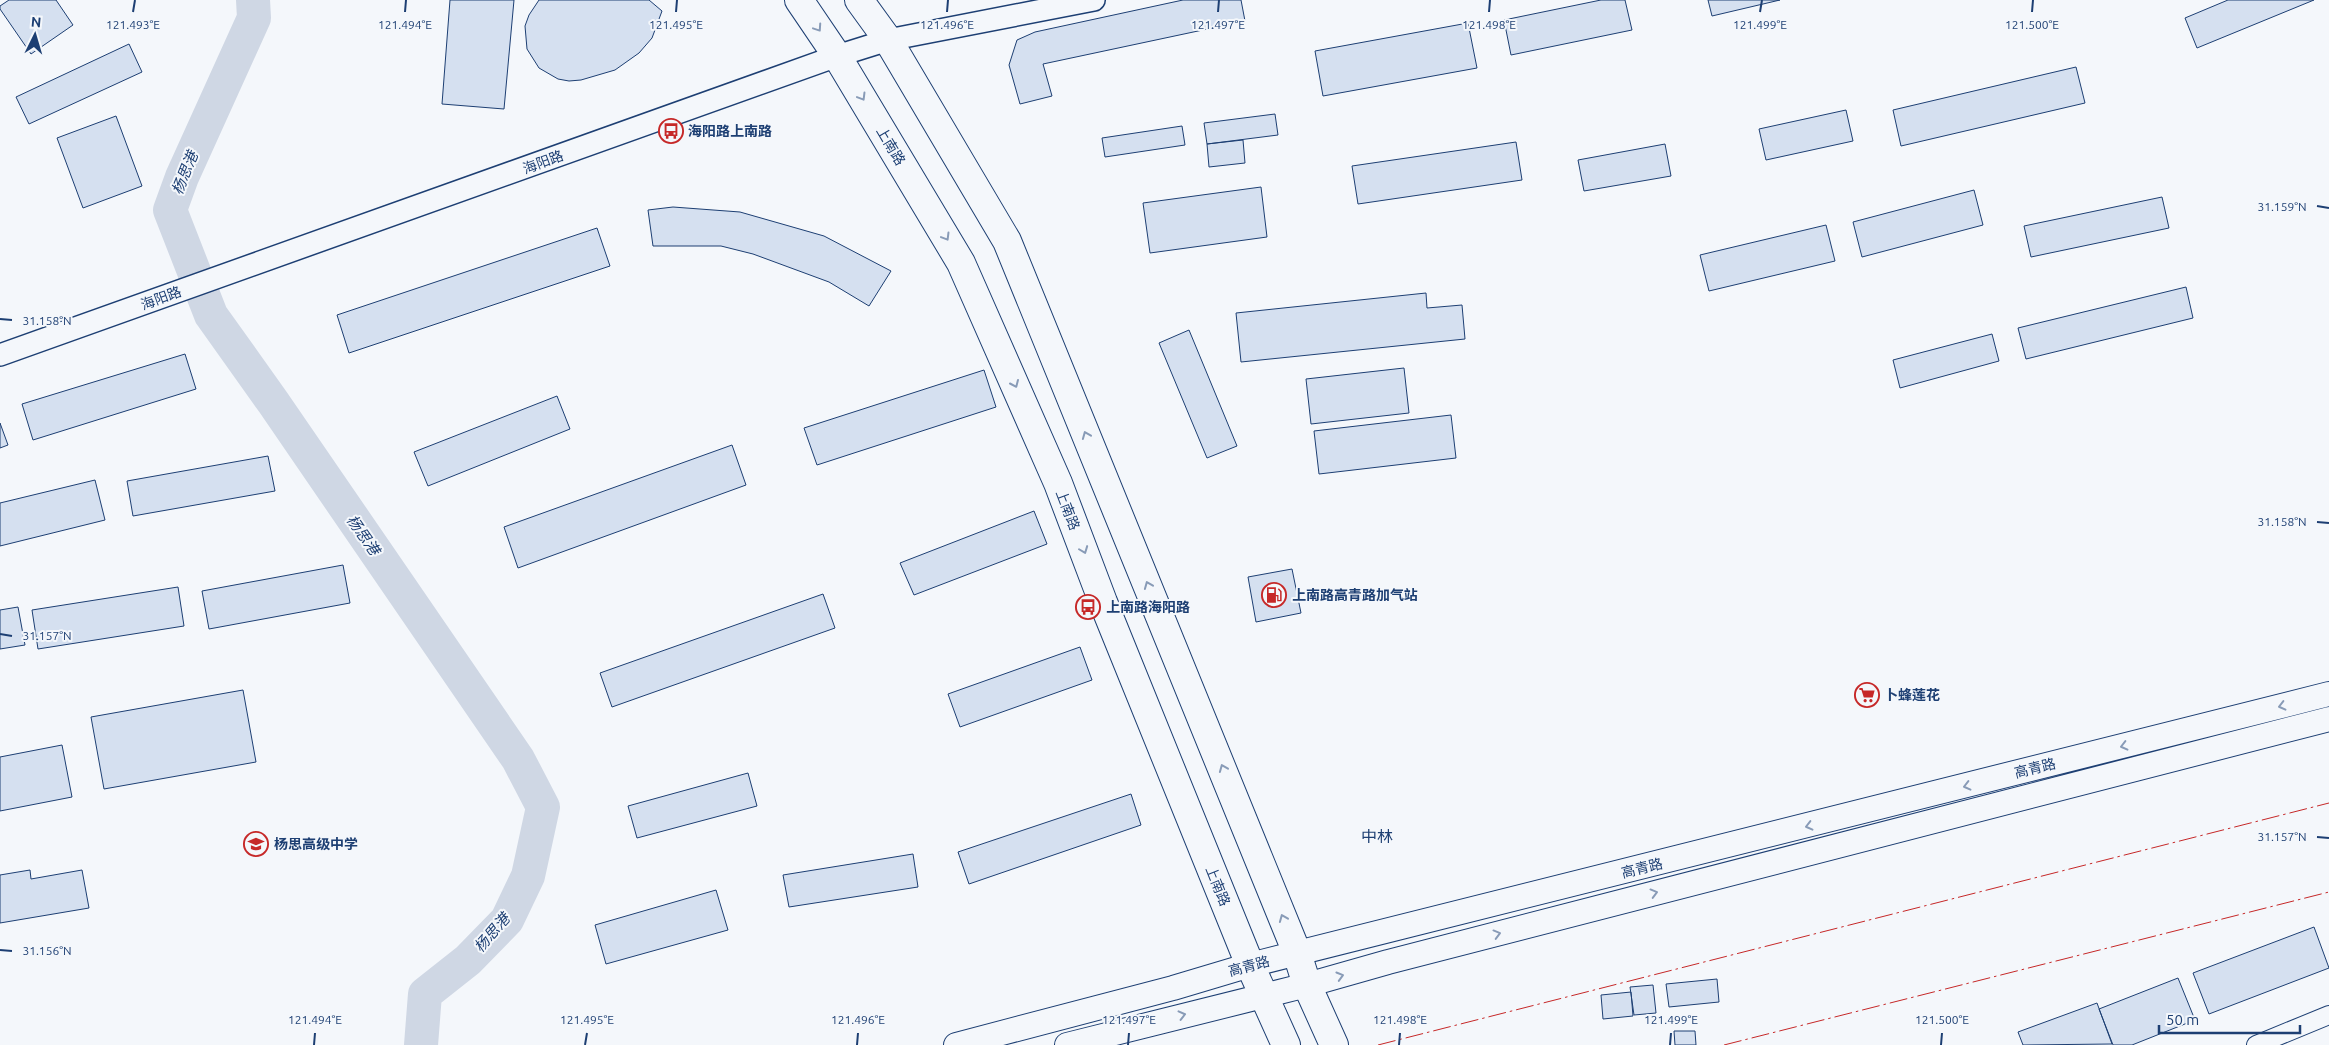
<svg xmlns="http://www.w3.org/2000/svg" width="2329" height="1045" font-family="Ubuntu,'Noto Sans SC',sans-serif">
<rect width="100%" height="100%" fill="#f4f7fb"/>
<g fill="none" stroke-linecap="round" stroke-linejoin="round">
<!-- river -->
<path stroke="#cfd7e4" stroke-width="34" d="M253,0l1,18 -72,159 -12,33 41,105 62,87 245,357 25,48 -15,69 -21,44 -39,40 -43,34 -4,51"/>
</g>
<!-- building -->
<path fill="#d5e0f0" stroke="#1d3f73" d="M9,0h47l17,25 -42,29 -31,-45v-3z
M450,0h64l-10,109 -62,-5z
M539,0h110l13,11 -10,27 -13,15 -24,17 -34,10 -12,1 -11,-2 -19,-11 -12,-19 -2,-23 4,-11z
M1183,0h58l4,21 -202,43 9,32 -32,8 -11,-39 8,-25 18,-8z
M1601,0h24l7,30 -121,25 -7,-35z
M1708,0h72l-68,16z
M2228,0h86l-117,48 -12,-30z
M1468,23l9,45 -154,28 -8,-45z
M129,44l13,28 -113,52 -13,-27z
M2076,67l9,36 -184,43 -8,-36z
M1846,110l7,31 -87,19 -7,-31z
M1275,114l3,21 -71,9 -3,-21z
M116,116l26,70 -59,22 -26,-70z
M1182,126l3,19 -80,12 -3,-19z
M1243,140l2,23 -36,4 -2,-23z
M1516,142l6,38 -164,24 -6,-38z
M1665,144l6,32 -87,15 -6,-31z
M1261,187l6,50 -117,16 -7,-50z
M1974,190l9,35 -121,32 -9,-35z
M2162,197l7,31 -138,29 -7,-31z
M673,207l67,5 84,24 67,35 -22,35 -40,-24 -76,-28 -32,-8h-68l-5,-36z
M1826,225l9,36 -126,30 -9,-36z
M597,228l13,38 -261,87 -12,-38z
M2186,287l7,31 -167,41 -8,-31z
M1426,293l1,15 35,-3 3,34 -224,23 -5,-49z
M1189,330l48,116 -30,12 -48,-115z
M1992,334l7,27 -99,27 -7,-28z
M185,354l11,35 -163,51 -11,-36z
M1404,368l5,45 -98,11 -5,-45z
M984,370l12,37 -179,58 -13,-37z
M557,396l13,33 -142,57 -14,-34z
M1451,415l5,43 -137,16 -5,-43z
M0,423l8,22 -8,3z
M732,445l14,40 -228,83 -14,-41z
M268,456l7,35 -142,25 -6,-35z
M95,480l10,40 -105,26v-43z
M1034,511l13,33 -133,51 -14,-32z
M343,565l7,38 -141,26 -7,-38z
M1292,569l9,44 -45,9 -8,-45z
M178,587l6,39 -146,23 -6,-39z
M823,594l12,34 -223,79 -12,-34z
M18,607l7,38 -25,4v-39z
M1080,647l12,33 -132,47 -12,-33z
M243,690l13,72 -152,27 -13,-72z
M62,745l10,52 -72,14v-54z
M748,773l9,33 -120,32 -9,-32z
M1131,794l10,31 -172,59 -11,-32z
M913,854l5,33 -129,20 -6,-32z
M30,870l1,9 51,-9 7,38 -89,15v-48z
M716,890l12,40 -122,34 -11,-39z
M2314,927l15,41 -120,46 -16,-41z
M2178,978l17,42 -63,25h-19l-14,-36z
M1717,979l2,23 -50,5 -3,-23z
M1653,985l3,28 -22,2 -4,-28z
M1631,992l2,24 -30,3 -2,-24z
M2097,1003l15,41 -89,1 -5,-13z
M1674,1031h21l1,14h-21z"/>
<g fill="none" stroke-linecap="round" stroke-linejoin="round">
<defs>
<path id="minor" d="M2256,1045l73,-30"/>
<path id="tertiary" d="M0,355l837,-299 51,-16 206,-40"/>
<path id="secondary" d="M956,1045l217,-57 77,-23 1079,-271
M1067,1045l240,-60 81,-23 941,-243"/>
<path id="primary" d="M799,0l38,56 124,207 97,220 45,119 147,363 36,80
M859,0l29,40 119,201 290,712 10,32 27,60"/>
</defs>
<!-- minor casing -->
<use href="#minor" stroke="#1d3f73" stroke-width="20"/>
<!-- tertiary casing -->
<use href="#tertiary" stroke="#1d3f73" stroke-width="24"/>
<!-- secondary casing -->
<use href="#secondary" stroke="#1d3f73" stroke-width="26"/>
<!-- primary casing -->
<use href="#primary" stroke="#1d3f73" stroke-width="30"/>
<!-- minor -->
<use href="#minor" stroke="#f4f7fb" stroke-width="18"/>
<!-- tertiary -->
<use href="#tertiary" stroke="#f4f7fb" stroke-width="21"/>
<!-- secondary -->
<use href="#secondary" stroke="#f4f7fb" stroke-width="24"/>
<!-- primary -->
<use href="#primary" stroke="#f4f7fb" stroke-width="28"/>
<!-- power -->
<path stroke="#c62828" stroke-width="1" stroke-dasharray="18 4 2.5 4" stroke-linecap="butt" d="M1378,1045l951,-242
M1724,1045l605,-153"/>
</g>
<!-- one-way arrows -->
<defs><path id="oneway-chevron" d="M-2-3.5L2.5 0L-2 3.5" fill="none" stroke-width="1.6" stroke-linecap="round" stroke-linejoin="round" transform="scale(1.25)"/></defs>
<g stroke="#889bb7">
<use href="#oneway-chevron" transform="translate(818 28) rotate(56)"/>
<use href="#oneway-chevron" transform="translate(862 97) rotate(59)"/>
<use href="#oneway-chevron" transform="translate(946 237) rotate(59)"/>
<use href="#oneway-chevron" transform="translate(1015 384) rotate(66)"/>
<use href="#oneway-chevron" transform="translate(1086 435) rotate(-112)"/>
<use href="#oneway-chevron" transform="translate(1084 550) rotate(69)"/>
<use href="#oneway-chevron" transform="translate(1148 585) rotate(-112)"/>
<use href="#oneway-chevron" transform="translate(2282 706) rotate(166)"/>
<use href="#oneway-chevron" transform="translate(2124 746) rotate(166)"/>
<use href="#oneway-chevron" transform="translate(1223 768) rotate(-112)"/>
<use href="#oneway-chevron" transform="translate(1967 786) rotate(166)"/>
<use href="#oneway-chevron" transform="translate(1809 826) rotate(166)"/>
<use href="#oneway-chevron" transform="translate(1654 893) rotate(-15)"/>
<use href="#oneway-chevron" transform="translate(1283 918) rotate(-112)"/>
<use href="#oneway-chevron" transform="translate(1497 934) rotate(-15)"/>
<use href="#oneway-chevron" transform="translate(1340 976) rotate(-16)"/>
<use href="#oneway-chevron" transform="translate(1182 1015) rotate(-14)"/>
</g>
<!-- ticks -->
<path fill="none" stroke="#1d3f73" stroke-width="2" d="M133,12l2,-12M405,12l1,-12M676,12l1,-12M947,12l1,-12M1218,12l1,-12M1489,12l1,-12M1760,12l2,-12M2032,12l1,-12M2317,206l12,2M0,319l12,1M2317,522l12,1M0,634l12,2M2317,837l12,1M0,950l12,1M314,1045l1,-12M585,1045l2,-12M857,1045l1,-12M1128,1045l1,-12M1399,1045l1,-12M1670,1045l1,-12M1941,1045l1,-12"/>
<!-- icons -->
<defs>
<symbol id="bus-ring" viewBox="-11 -11 22 22"><circle r="9.5" fill="#f4f7fb" stroke="#c62828" stroke-width="1.5"/><path d="M-5-6H5V4H4V6H2V4H-2V6H-4V4H-5ZM-3.5-4V0h7V-4ZM-3.5 1.2v1.5H-2V1.2ZM2 1.2v1.5H3.5V1.2Z" fill="#c62828"/></symbol>
<symbol id="fuel-ring" viewBox="-11 -11 22 22"><circle r="9.5" fill="#f4f7fb" stroke="#c62828" stroke-width="1.5"/><path d="M-5.5-6h7V0h2V4h1.3V-2.5L3-4.5l.8-.8L6-3V5H2.5V1h-1V6h-7ZM-4.2-4.7v3.2H.2V-4.7Z" fill="#c62828"/></symbol>
<symbol id="supermarket-ring" viewBox="-11 -11 22 22"><circle r="9.5" fill="#f4f7fb" stroke="#c62828" stroke-width="1.5"/><path d="M-6-5.5h2.5l.6 2H6L4.5 2H-2.5L-4.4-4H-6ZM-1.5 3.2a1.3 1.3 0 1 0 .1 0ZM3 3.2a1.3 1.3 0 1 0 .1 0Z" fill="#c62828"/></symbol>
<symbol id="school-ring" viewBox="-11 -11 22 22"><circle r="9.5" fill="#f4f7fb" stroke="#c62828" stroke-width="1.5"/><path d="M0-5L7-2L0 1L-7-2ZM-4 1L0 2.5L4 1V4Q0 6-4 4Z" fill="#c62828"/></symbol>
</defs>
<g fill-rule="evenodd">
<use href="#bus-ring" x="657" y="117" width="28" height="28"/>
<use href="#fuel-ring" x="1260" y="581" width="28" height="28"/>
<use href="#bus-ring" x="1074" y="593" width="28" height="28"/>
<use href="#supermarket-ring" x="1853" y="681" width="28" height="28"/>
<use href="#school-ring" x="242" y="830" width="28" height="28"/>
</g>
<g text-anchor="middle" stroke-width="4" stroke-linejoin="round" paint-order="stroke">
<!-- poi labels -->
<g font-size="14" font-weight="bold" fill="#1d3f73" stroke="#f4f7fb" text-anchor="start">
<text x="688" y="136">海阳路上南路</text>
<text x="1292" y="600">上南路高青路加气站</text>
<text x="1106" y="612">上南路海阳路</text>
<text x="1884" y="700">卜蜂莲花</text>
<text x="274" y="849">杨思高级中学</text>
</g>
<!-- street labels -->
<g font-size="14" fill="#1d3f73" stroke="#f4f7fb">
<text transform="translate(891 146) rotate(59)" y="5">上南路</text>
<text transform="translate(543 162) rotate(-20)" y="5">海阳路</text>
<text transform="translate(161 298) rotate(-20)" y="5">海阳路</text>
<text transform="translate(1068 510) rotate(69)" y="5">上南路</text>
<text transform="translate(2035 768) rotate(-14)" y="5">高青路</text>
<text transform="translate(1642 868) rotate(-14)" y="5">高青路</text>
<text transform="translate(1218 886) rotate(68)" y="5">上南路</text>
<text transform="translate(1249 966) rotate(-15)" y="5">高青路</text>
</g>
<!-- water labels -->
<g font-size="15" font-style="italic" fill="#1d3f73" stroke="#f4f7fb">
<text transform="translate(185 173) rotate(-68)" y="5">杨思港</text>
<text transform="translate(363 535) rotate(55)" y="5">杨思港</text>
<text transform="translate(492 933) rotate(-49)" y="5">杨思港</text>
</g>
<!-- quarter labels -->
<g font-size="16" fill="#1d3f73" stroke="#f4f7fb">
<text x="1377" y="842">中林</text>
</g>
</g>
<g font-size="12" text-anchor="middle" fill="#1d3f73" stroke="#f4f7fb" stroke-width="4" stroke-linejoin="round" paint-order="stroke">
<text x="133" y="29">121.493°E</text>
<text x="405" y="29">121.494°E</text>
<text x="676" y="29">121.495°E</text>
<text x="947" y="29">121.496°E</text>
<text x="1218" y="29">121.497°E</text>
<text x="1489" y="29">121.498°E</text>
<text x="1760" y="29">121.499°E</text>
<text x="2032" y="29">121.500°E</text>
<text x="2282" y="211">31.159°N</text>
<text x="47" y="325">31.158°N</text>
<text x="2282" y="526">31.158°N</text>
<text x="47" y="640">31.157°N</text>
<text x="2282" y="841">31.157°N</text>
<text x="47" y="955">31.156°N</text>
<text x="315" y="1024">121.494°E</text>
<text x="587" y="1024">121.495°E</text>
<text x="858" y="1024">121.496°E</text>
<text x="1129" y="1024">121.497°E</text>
<text x="1400" y="1024">121.498°E</text>
<text x="1671" y="1024">121.499°E</text>
<text x="1942" y="1024">121.500°E</text>
</g>
<!-- north arrow -->
<g transform="translate(35 35) rotate(5)" stroke="#f4f7fb" stroke-width="4" paint-order="stroke">
<path d="M0-4L9 19L0 12L-9 19Z" fill="#1d3f73"/>
<text y="-8" font-size="14" font-weight="bold" text-anchor="middle" fill="#1d3f73">N</text>
</g>
<!-- scale -->
<path d="M2159 1025v8h141v-8" fill="none" stroke="#1d3f73" stroke-width="2.5"/>
<text x="2166" y="1025" font-size="15" fill="#1d3f73" stroke="#f4f7fb" stroke-width="4" paint-order="stroke">50 m</text>
</svg>
